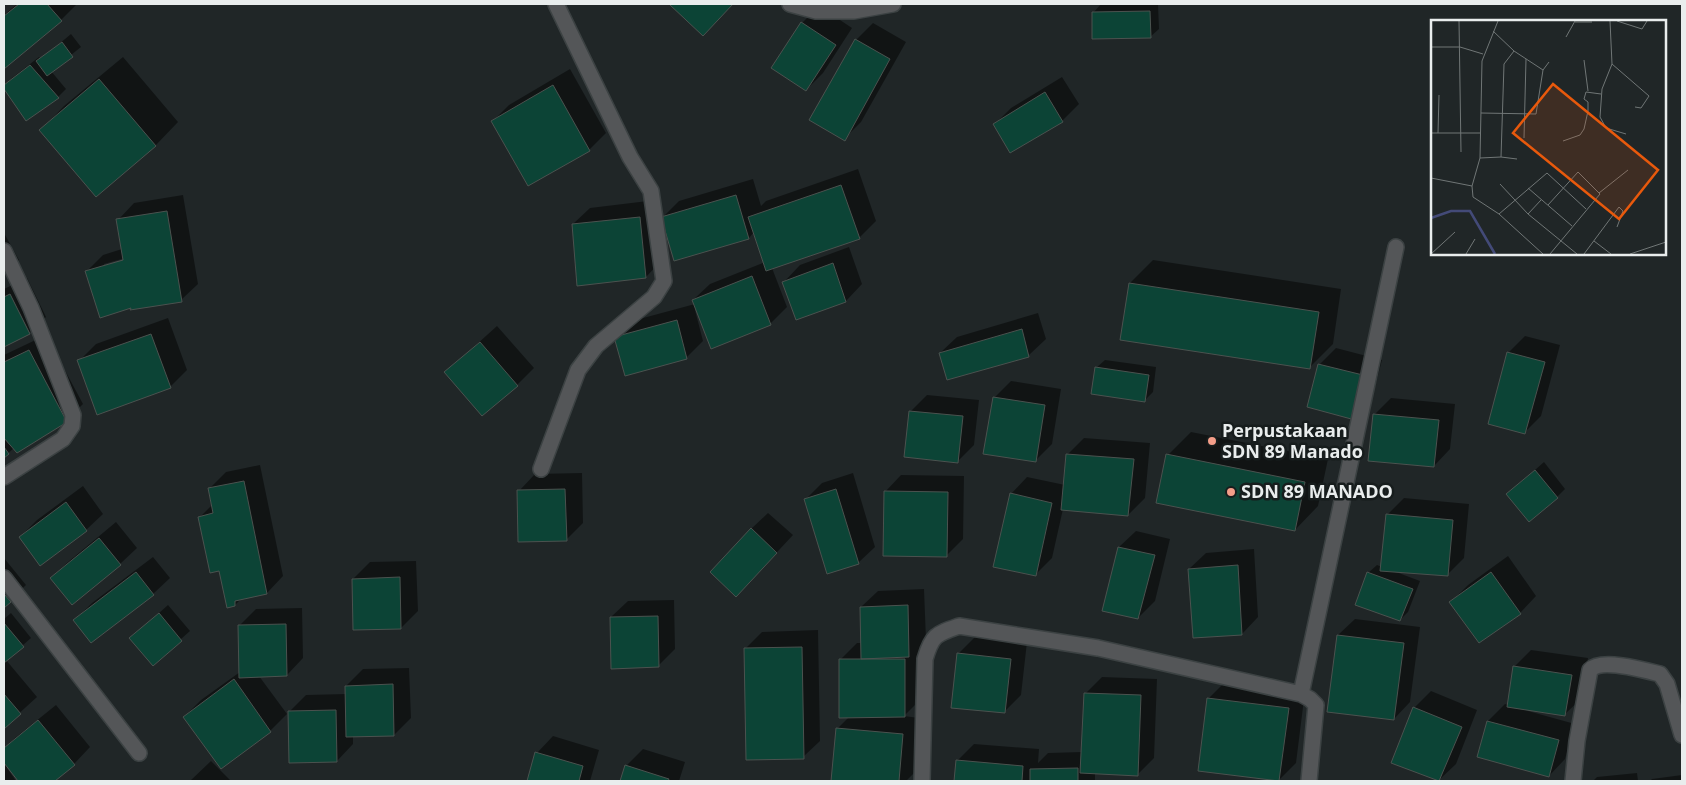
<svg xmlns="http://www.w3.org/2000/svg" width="1686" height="785" font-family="'Open Sans',sans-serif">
<rect width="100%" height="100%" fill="#202627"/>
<!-- shadow -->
<path fill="#0007" fill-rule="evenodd" d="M17,4h60l-16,16 -57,48v-53z
M670,4h63l-30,30z
M1101,4h57l1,25 -9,8 -57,-24z
M819,6l33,22 -29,45 -17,17 -4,-67z
M873,23l33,19 -45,80 -17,17 12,-99z
M71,34l10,13 -30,24 15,18 -8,8 -31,22 -23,-33 8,-8 27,-21 2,2z
M123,57l55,65 -23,24 -114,-16 23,-24z
M570,69l36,64 -17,17 -60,34 -36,-63 16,-16z
M1062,77l17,27 -17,17 -68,4 17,-17z
M858,169l18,52 -17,17 -87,30 15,39 -17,17 -58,23 -15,-37h-2l8,31 -16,16 -62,18 -10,-37 17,-17 63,-17 -2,-4 17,-16 55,-22 -11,-30 -5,6 -87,-20 17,-17 74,-22 8,27 5,-5z
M183,195l15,89 -17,16 -95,-28 17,-17 19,-6 -4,-29 16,-17zM129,257v2l-25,8v-3z
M656,200l6,60 -16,17 -73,-53 17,-16z
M4,233l15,27 -15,16z
M849,247l13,37 -16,17 -49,18 -13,-37 16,-17z
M1153,260l188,29 -8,55 -24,24 -179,-85z
M27,278l19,39 -17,16 -25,13v-57z
M1038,313l8,26 -17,16 -81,24 -8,-26 17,-16z
M168,318l19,52 -17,17 -91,-26 17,-17z
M497,326l37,42 -17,17 -71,-13z
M46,335l37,69 -17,17 -52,27 -10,9v-102z
M1525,336l35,9 -19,71 -17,17 -15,-81z
M1336,348l46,12 -11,42 -16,16 -36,-53z
M1105,360l51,7 -3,25 -9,9 -48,-33z
M1011,381l50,8 -9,55 -17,17 -40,-64z
M927,395l52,5 -5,45 -16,16 -47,-50z
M1391,398l64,6 -5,45 -16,17 -60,-51z
M1191,432l137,27 -10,47 -23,24 -127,-75z
M1084,438l66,5 -5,55 -17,17 -65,-6 -11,49 -17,17 -24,-81 16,-17 38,8 3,-31z
M1544,462l21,27 -8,8 -49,-3z
M260,465l23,111 -16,17 -26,6 -6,6 -35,-88 12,-12 -3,-16 17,-17z
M582,473l1,50 -17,17 -47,-49 16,-17z
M853,473l22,74 -17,16 -52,-64 16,-16z
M901,475l63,1 -1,63 -17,17 -61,-64z
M83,486l20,28 -17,16 -66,7 17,-17z
M1404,498l65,6 -5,54 -17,17 -51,-3 24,9 -12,31 -8,8 -32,-47 9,-8 5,2 5,-52z
M768,513l25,22 -40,43 -2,-49z
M116,522l21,26 -17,16 -69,14 17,-16z
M1136,531l34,8 -15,62 -17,17 -34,-8 15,-63z
M1254,549l4,68 -16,17 -53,-65 17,-16z
M1508,556l28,40 -16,17 -69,-11 17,-17z
M153,557l17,21 -17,16 -78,26 17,-17z
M4,558l22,27 -22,21z
M416,561l2,50 -17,17 -48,-49 17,-17z
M924,589l2,51 -5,4v55l-17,17 15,2 -4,54 -9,9h-73l4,-52 13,-13 -10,-56 17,-17h5l-1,-36 17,-16z
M674,600l1,49 -17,17 -47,-49 17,-16z
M168,605l22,26 -37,33 -22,-26z
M302,608l1,50 -16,17 -28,1 28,38 -17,17 -49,36 -37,-50 17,-17 39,-28 -1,-46 17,-17z
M11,613l20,25 -25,22 31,37 -33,30v-108z
M1355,619l65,8 -10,75 -16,17 -56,-84z
M818,630l2,111 -17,16 -58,-108 17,-17z
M975,637l52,5 -6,53 -17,17 -46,-58z
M1531,650l57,8 -6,40 -17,16 -37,-5v2l47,13 -10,35 -16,17 -71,-20 10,-35 17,-17 3,1 6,-38z
M409,668l2,50 -17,17 -41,1v8l-16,17 -48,-49 17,-17 40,-1v-8l17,-17z
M1102,677l55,2 -3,79 -16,16 -43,-1v8h-140l2,-20 17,-17 65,5 -1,14 10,-10 34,-1 3,-58z
M1225,682l80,9 -9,72 -17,17 -71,-81z
M1431,691l46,19 -21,54 -17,16 -25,-72z
M56,705l34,42 -16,17 -21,17h-33l-11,-14 -2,1 9,13h-12v-32l11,-11z
M553,736l46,14 -9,31h-62l9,-28z
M643,749l42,13 -6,19h-58l5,-15z
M211,761l20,20h-41z
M1637,773l1,8h-45l4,-4z
M1682,775v6h-32l2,-2z"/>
<!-- building -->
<path fill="#0c4436" stroke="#4b524f" d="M19,4h28l15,17 -58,48v-53z
M669,4h64l-30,32z
M1150,11l1,27 -59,1v-27z
M801,22l35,23 -30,46 -35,-23z
M855,39l35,20 -45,82 -36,-21z
M62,42l11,15 -26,19 -11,-15z
M30,65l29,33 -33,23 -22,-32v-4z
M99,79l57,67 -60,51 -57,-67z
M553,85l37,66 -62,35 -37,-65z
M1045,92l18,30 -53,31 -17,-29z
M841,185l19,54 -94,32 -18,-54z
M736,195l13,44 -75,22 -13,-44z
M167,211l15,91 -52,8 1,-2 -31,10 -15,-47 38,-11 -7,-41z
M640,217l6,61 -69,8 -5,-62z
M833,263l13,39 -50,18 -14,-38z
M752,276l19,49 -60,24 -19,-49z
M1129,283l190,29 -9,57 -190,-29z
M10,294l20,40 -26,13v-50z
M677,320l10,39 -62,17 -11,-39z
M1022,329l7,28 -82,23 -8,-27z
M151,334l20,54 -74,27 -20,-55z
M480,342l38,44 -36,30 -38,-44z
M29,350l38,72 -50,31 -13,-15v-76z
M1507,352l38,10 -20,72 -37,-10z
M1318,364l49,12 -12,44 -48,-13z
M1095,367l54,8 -4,27 -54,-8z
M993,397l52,8 -9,57 -53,-8z
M909,411l54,5 -5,47 -54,-6z
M1373,414l66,6 -5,47 -66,-6z
M4,447l5,7 -5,4z
M1066,454l68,5 -6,57 -67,-6z
M1166,454l139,28 -10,49 -139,-28z
M1535,470l23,28 -29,24 -23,-28z
M244,481l23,113 -32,7v5l-8,2 -8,-37 -9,2 -12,-56 15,-4 -5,-25z
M565,489l2,52 -49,1 -1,-52z
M836,489l23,75 -32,10 -23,-75z
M884,491l64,1 -1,65 -64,-1z
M1010,493l42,10 -16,73 -43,-9z
M66,502l21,29 -47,35 -21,-29z
M1386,514l67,6 -5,56 -68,-5z
M751,528l26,25 -41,44 -26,-25z
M99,538l22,27 -49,40 -22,-27z
M1118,547l37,8 -17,64 -36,-8z
M1238,565l4,70 -49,3 -5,-69z
M136,572l18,23 -63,48 -18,-23z
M1367,572l46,17 -13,32 -45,-16z
M1491,572l30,42 -42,29 -30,-41z
M400,577l1,52 -48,1 -1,-51z
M4,594l7,8 -7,6z
M908,605l1,52 -48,2 -1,-52z
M159,613l23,28 -29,25 -24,-28z
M658,616l1,51 -48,2 -1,-52z
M4,623l20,24 -20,16z
M286,624l1,52 -48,2 -1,-53z
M1337,635l67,8 -10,77 -67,-8z
M802,647l2,112 -58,1 -2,-112z
M957,653l54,6 -6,54 -54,-5z
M839,659h66v58l-66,1z
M1513,666l59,9 -7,41 -58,-9z
M234,679l37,53 -50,37 -38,-52z
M393,684l1,52 -48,1 -1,-51z
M1084,693l57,2 -3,81 -58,-3z
M4,694l17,20 -17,15z
M1207,698l82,10 -10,73 -81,-10z
M1413,707l49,20 -23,54 -48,-18z
M336,710l1,52 -48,1 -1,-52z
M38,720l37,45 -20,16h-37l-14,-18v-15z
M1487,721l72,19 -10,37 -72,-20z
M836,728l67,6 -4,47h-68z
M535,752l48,14 -4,15h-52z
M956,760l67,6 -1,15h-68z
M625,765l44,14 -1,2h-48z
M1078,768v13h-48v-12z"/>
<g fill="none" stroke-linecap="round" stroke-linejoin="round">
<defs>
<path id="street" d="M790,4l26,7h38l39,-7
M4,251l27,57 42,107 -1,11 -9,13 -59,38
M541,469l37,-99 18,-24 58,-49 10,-16 -13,-90 -21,-34 -74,-153
M4,578l135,175
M1301,694l95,-447
M922,781l3,-122c7,-24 11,-25 34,-33l139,22 203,46 9,5 6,6 -7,76
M1573,781l4,-40 13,-71c11,-12 54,0 70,4l7,10 15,51"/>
</defs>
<!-- street casing -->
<use href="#street" stroke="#3c4243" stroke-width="18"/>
<!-- street -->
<use href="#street" stroke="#545658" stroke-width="15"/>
</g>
<!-- markers -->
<g fill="#f49e89" stroke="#171d1d" stroke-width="2">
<circle cx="1212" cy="441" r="5"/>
<circle cx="1231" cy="492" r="5"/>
</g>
<g text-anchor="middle" stroke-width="5" stroke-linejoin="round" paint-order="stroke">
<!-- poi labels -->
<g font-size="18" font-weight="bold" fill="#e9eded" stroke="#171d1d" text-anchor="start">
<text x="1222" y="437">Perpustakaan<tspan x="1222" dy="21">SDN 89 Manado</tspan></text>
<text x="1241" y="498">SDN 89 MANADO</text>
</g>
</g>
<!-- overview -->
<g transform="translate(1431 20)">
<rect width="235" height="235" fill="#202627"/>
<path fill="none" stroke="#434a78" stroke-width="2.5" d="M0,198l20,-7h19l25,43"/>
<path fill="none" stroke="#707676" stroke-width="1" d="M28,1l2,131M67,1l-16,40 -2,97 -8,28 1,11 26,17 44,40M179,1l2,43 -10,25 -2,28 6,11 20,6M186,1l25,8 5,-8M144,2h17M62,11l21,20 29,19M135,17l9,-16M0,27h29l23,7M153,40l4,31M181,44l37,32 -8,12 -6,-1M50,93l55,1 7,-44 6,-8M0,113h49M7,113l1,-38M93,118l2,-79M132,121l17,-6 4,-6 4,-18v-9l-4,-3 2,-7 15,2M70,137l16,2M49,138l21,-1 3,-93 10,-13M0,158l41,8M69,164l28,30 49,40M97,168l44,38M168,173l29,-23M117,185l30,-33 22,22 -50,60M68,194l48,-41 39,36M97,194l13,-14M163,221l17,13M0,234l24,-22M35,234l9,-15M153,234l35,-47 4,4 -6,16M199,234l36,-12"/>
<path fill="#e8590c" fill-opacity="0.15" stroke="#e8590c" stroke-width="2.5" d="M122,64l105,86 -39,49 -106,-86z"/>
<rect width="235" height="235" fill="none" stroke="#e9eded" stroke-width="2.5"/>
</g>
<!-- border -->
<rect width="1686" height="785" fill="none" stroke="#e9eded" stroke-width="10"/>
</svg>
